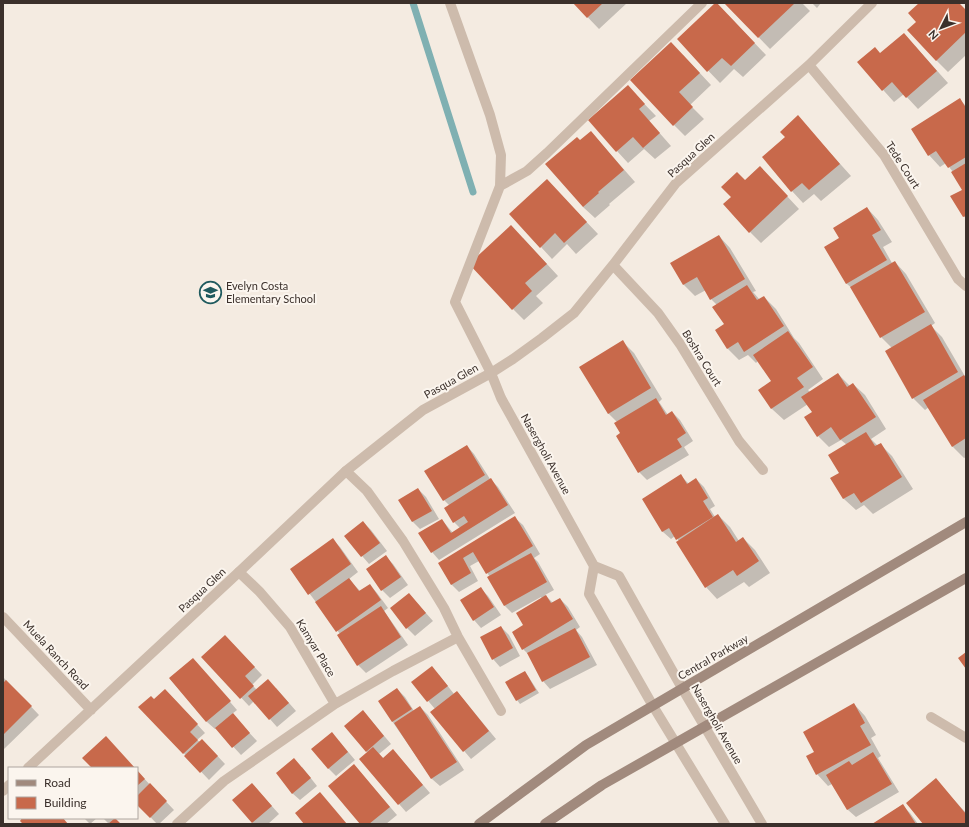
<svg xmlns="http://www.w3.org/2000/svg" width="969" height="827" font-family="Lato,sans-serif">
<rect width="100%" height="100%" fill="#f4ebe1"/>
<!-- shadow -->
<path fill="#0003" d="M574,3h53l-28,26z
M725,3h77l8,8 -40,38z
M812,3h9l-4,5z
M921,3h38l7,8v44l-18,17 -12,-12 -19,-38z
M728,15l38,40 -23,22 -9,-8 -14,14 -42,-44z
M915,46l33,37 -30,26 -14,-15 -10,8 -36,-40 23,-8z
M683,55l28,30 -21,20 14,14 -19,17 -11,-11z
M628,87l28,29 -7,5 22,25 -16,13 -11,-10 -16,14 -11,-12z
M960,100l6,6v113l-14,-22 11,-7 -10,-18 -7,-9 -6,4 -11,-12z
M798,117l53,59 -30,25 -7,-7 -11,9 -11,-12 -6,-54z
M591,132l44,50 -26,22 1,1 -15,13 -12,-11 -3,-65z
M771,179l28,30 -38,34 -11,-11 -18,-35 13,-16z
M558,192l40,42 -22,20 -9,-10 -15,15 -11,-12z
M867,208l11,12 14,22 -9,5 9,16 3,-1 11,12 29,49 -4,3 11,11 24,41v79l-2,1 -11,-11 -24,-40 -4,3 -12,-12 -21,-50 -11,-11 -27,-47 -7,-6 -22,-37 15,-8z
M719,236l11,12 26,43 -3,1 7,8 4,-3 12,12 18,29 5,5 24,36 -15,11 2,2 28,-18 12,12 3,-2 12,11 21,34 -15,10 7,7 2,-2 12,12 21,33 -40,25 -9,-9 -8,5 -12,-11 -12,-21 8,-5 7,-28 -6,-5 -12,7 -11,-11 -5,-23 -5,-9 -24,16 -12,-11 -13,-19 13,-9 -14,-20 -2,2 -8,-8 -9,5 -11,-11 -12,-18 9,-6 -8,-20 -6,-6 -5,-9 -11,6 -11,-11 -12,-21z
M523,238l35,38 -22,20 7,7 -19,17 -11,-11z
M623,342l11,11 28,46 -3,3 9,13 4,-3 8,8 13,21 -9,6 5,8 -42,25 -8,-8 -22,-50 -9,-9z
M467,446l7,8 16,25 8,8 17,26 -76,47 -7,-8 10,-32 11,13 7,-5 -6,-6 -5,-17 -5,-5z
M681,476l8,8 7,-5 8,8 11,19 -5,3 5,8 3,-2 12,12 9,14 4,-3 12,12 15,23 -21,14 -5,-5 -27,17 -11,-12 -27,-46 -4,-5 -4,3 -8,-7 -20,-33z
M418,489l8,8 13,22 -19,10 -7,-7 -13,-22z
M515,518l8,7 17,29 -6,4 4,4 16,28 -9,5 8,8 7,-4 8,8 12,20 -4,3 6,7 15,28 -47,24 -7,-8 -13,-25 -7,-7 -10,-16 11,-7 18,-27 -1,-2 -29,16 -8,-8 -14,-28 -11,-16 -9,5 8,15 -19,11 -8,-8 -12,-21z
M363,522l8,8 16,21 -18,13 -24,-28z
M333,540l7,7 18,25 -9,7 11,12 10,-6 7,8 11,15 -4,3 24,34 -42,28 -8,-8 -20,-30 2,-1 -49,-65z
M385,556l8,8 15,21 -18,13 -8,-8 -15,-21z
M480,588l8,8 13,19 -20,13 -7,-8z
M409,594l24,27 -18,15 -8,-8z
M501,627l8,8 11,21 -20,11 -7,-8z
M233,644l29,31 -10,10 5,5 19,-2 20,23 -19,16 -23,-26 -5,5 -46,-49z
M193,659l44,51 -5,4 25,27 -16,14 -25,-27 -1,1 -8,-7 -37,-43z
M525,672l3,4 11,17 -19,11 -3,-4z
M439,675l15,19 3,-2 7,8 32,39 -25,20 -40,-47 4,-3 -22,-26z
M3,677l36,38 -36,35z
M397,689l8,8 9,14 6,-4 8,8 36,55 -24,16 -8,-7 -40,-58z
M173,698l32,35 -8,7 13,8 15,16 -16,16 -69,-73 14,-7z
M854,704l11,12 11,19 -5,3 10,18 -3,2 21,34 -43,25 -8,-7 -16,-26 -4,2 -11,-12z
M370,719l21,25 -12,10 4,4h17l30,35 -24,19 -46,-53 8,-6 -22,-27z
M339,741l16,19 -19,16 -8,-8z
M354,765l43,50 -11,9h-25z
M302,767l15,19 -17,14 -8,-7z
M137,771l37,39 -15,14h-2l-20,-21z
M936,780l30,33v11h-41z
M252,784l27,30 -11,10h-14l-20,-24z
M902,805l8,8 8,11h-44z
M84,818h13l-7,6z
M103,818h11l6,6h-11z"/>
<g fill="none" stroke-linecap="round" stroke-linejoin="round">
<!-- stream -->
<path stroke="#7fb0b2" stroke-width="7" d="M413,3l60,189"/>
</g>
<!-- building -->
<path fill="#c8694b" d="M573,3h30l-16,15z
M715,3h2l38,40 -24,23 -9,-8 -15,14 -30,-33z
M724,3h71l-37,35z
M919,3h40l7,7v22l-30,29 -29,-31 9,-8 -8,-9z
M904,33l33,38 -31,27 -14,-16 -10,9 -25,-29 18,-15 5,6z
M671,42l29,31 -21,19 14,15 -20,19 -43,-46z
M628,85l17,19 -6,5 21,24 -17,15 -10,-11 -17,15 -28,-32z
M960,98l6,10v49l-18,11 -12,-17 -8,5 -17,-27z
M798,115l42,49 -31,26 -7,-7 -11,9 -29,-35 23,-20 -5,-5z
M591,131l33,39 -26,22 1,1 -16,14 -38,-43 32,-27 3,3z
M966,163v53l-3,1 -13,-21 12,-6 -11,-18z
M760,166l28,30 -39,37 -26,-29 8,-7 -10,-10 16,-15 8,8z
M547,179l40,43 -23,21 -9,-10 -15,15 -31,-34z
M867,207l14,23 -9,5 15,25 -41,24 -22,-37 15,-9 -6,-10z
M511,225l36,39 -22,19 7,8 -20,19 -43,-46z
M719,235l26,44 -35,21 -13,-23 -14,8 -13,-22z
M895,261l30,51 -45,26 -30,-51z
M747,285l10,15 7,-4 20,30 -40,26 -6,-10 -11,7 -12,-19 9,-6 -12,-17z
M931,324l27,48 -46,27 -27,-48z
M788,331l25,36 -16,11 7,9 -33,22 -13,-19 13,-9 -18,-26z
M623,340l28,48 -43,26 -29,-47z
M838,373l9,14 6,-4 23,34 -36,23 -9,-13 -14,10 -13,-20 8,-5 -11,-15z
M964,375l2,3v60l-14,9 -29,-47z
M656,398l10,17 6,-4 14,22 -9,6 5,8 -44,26 -22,-37 4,-3 -6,-10z
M866,432l9,14 6,-3 21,34 -41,26 -7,-10 -11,6 -13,-21 9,-5 -11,-18z
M467,445l18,30 -42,26 -19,-30z
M681,474l6,10 9,-6 12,20 -5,3 10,16 -37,23 -7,-12 -7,4 -20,-33z
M491,478l17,27 -77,48 -13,-20 24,-14 9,14 17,-11 -4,-6 -11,7 -9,-15z
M418,488l14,23 -20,11 -14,-22z
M718,514l18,28 7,-5 16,24 -22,15 -4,-6 -28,18 -29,-46z
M515,516l18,30 -47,28 -13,-22 -10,6 8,15 -20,12 -13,-22z
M363,521l17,22 -19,14 -17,-21z
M333,538l18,26 -43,31 -18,-26z
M531,553l16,29 -43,24 -17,-29z
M386,555l15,22 -20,14 -15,-22z
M349,578l10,13 11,-7 11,16 -45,32 -21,-30z
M481,587l13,20 -21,14 -13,-21z
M409,593l17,20 -20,16 -16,-21z
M546,595l5,8 9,-5 13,21 -51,31 -10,-18 11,-7 -7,-12z
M381,606l20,31 -44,29 -20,-31z
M501,626l12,22 -21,12 -12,-23z
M575,628l15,29 -48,25 -15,-29z
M225,635l30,32 -10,9 9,10 -14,13 -39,-42z
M966,652v17l-8,-11z
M193,658l38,43 -25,21 -37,-44z
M432,666l16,20 -21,16 -16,-20z
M525,671l11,19 -20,11 -11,-19z
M268,679l21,24 -20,17 -21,-24z
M6,680l26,26 -29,29v-52z
M397,688l15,21 -20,13 -14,-21z
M165,689l33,35 -8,8 8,8 -15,14 -45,-47 13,-11 3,3z
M457,691l32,40 -26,21 -33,-40z
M854,703l11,20 -5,3 11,19 -55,30 -10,-19 8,-4 -11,-20z
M420,706l37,56 -26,17 -37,-56z
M363,710l21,26 -18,16 -22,-26z
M233,713l17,20 -18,15 -17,-20z
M332,732l16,20 -20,17 -17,-20z
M106,736l29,32h-43l-10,-10z
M202,739l16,17 -18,17 -16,-17z
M373,747l10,11 10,-9 30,36 -25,20 -39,-46z
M873,752l19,32 -45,26 -21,-35 23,-14 3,4z
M294,758l17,20 -19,16 -16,-21z
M354,764l36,43 -21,17h-9l-32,-38z
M137,770l8,9 -8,7z
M936,778l30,36v10h-43l-17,-21z
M150,783l17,18 -17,17 -13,-13v-9z
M252,783l20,23 -20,17 -20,-23z
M320,792l27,32h-43l-9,-11z
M903,804l13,20h-44z
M22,818h41l5,6h-45l-3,-3z
M115,818l6,6h-13z"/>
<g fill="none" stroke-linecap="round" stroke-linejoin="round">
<!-- lane -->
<path stroke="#cdbbac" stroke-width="10" d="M450,3l40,112 11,40 -1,31 -45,116 36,71
M500,186l27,-15 20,-18 155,-150
M346,471l21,20 36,50 41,67 14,29 43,74
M239,572l20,19 31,36 45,77
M177,824l47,-43 111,-77 58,-33 65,-34"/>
<!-- street -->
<path stroke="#cdbbac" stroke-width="10" d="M809,65l75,90 74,124 8,7
M613,265l45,48 22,31 59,97 24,29
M491,373l10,25 93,168 -5,28 64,112 72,118
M594,566l25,10 63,112 80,136
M3,617l88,93
M931,717l35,21
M28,768l211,-196 107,-101 77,-61 68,-37 22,-14 29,-21 32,-25 39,-48 63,-82 133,-118 63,-62
M3,791l6,-6"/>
<!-- secondary -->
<path stroke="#a18a7d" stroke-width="10" d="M479,824l107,-79 380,-223
M545,824l57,-39 364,-207"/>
</g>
<!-- icons -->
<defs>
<symbol id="school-ring" viewBox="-11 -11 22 22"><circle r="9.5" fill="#fbf5ee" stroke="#1f5a5e" stroke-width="1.5"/><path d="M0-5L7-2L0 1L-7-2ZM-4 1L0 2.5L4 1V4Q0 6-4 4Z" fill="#1f5a5e"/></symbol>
</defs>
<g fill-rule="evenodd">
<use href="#school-ring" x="198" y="280" width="25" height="25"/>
</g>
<g text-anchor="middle" stroke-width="4" stroke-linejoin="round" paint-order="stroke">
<!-- street labels -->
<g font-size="11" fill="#3b302b" stroke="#fbf5ee">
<text transform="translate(691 155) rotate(-43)" y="4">Pasqua Glen</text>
<text transform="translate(903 165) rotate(57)" y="4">Tede Court</text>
<text transform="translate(702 358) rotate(58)" y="4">Boshra Court</text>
<text transform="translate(451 381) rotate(-29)" y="4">Pasqua Glen</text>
<text transform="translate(546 454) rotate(61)" y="4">Nasergholi Avenue</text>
<text transform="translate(202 590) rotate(-43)" y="4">Pasqua Glen</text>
<text transform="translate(316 648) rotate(59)" y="4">Kamyar Place</text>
<text transform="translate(56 655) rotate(47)" y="4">Muela Ranch Road</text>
<text transform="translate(713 657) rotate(-30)" y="4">Central Parkway</text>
<text transform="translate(717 724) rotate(60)" y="4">Nasergholi Avenue</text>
</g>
<!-- poi labels -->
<g font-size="11" fill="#3b302b" stroke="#fbf5ee" text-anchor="start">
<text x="226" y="290">Evelyn Costa<tspan x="226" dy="13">Elementary School</tspan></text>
</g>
</g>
<!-- border -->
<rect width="969" height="827" fill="none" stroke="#3b302b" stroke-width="8"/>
<!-- legend -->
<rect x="8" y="767" width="130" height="52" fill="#fbf5ee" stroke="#aea6a0"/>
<rect x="16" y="780" width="20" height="6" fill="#a18a7d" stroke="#aea6a0"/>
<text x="44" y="787" font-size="12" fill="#3b302b">Road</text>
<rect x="16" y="797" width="20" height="12" fill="#c8694b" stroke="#aea6a0"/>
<text x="44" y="807" font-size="12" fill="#3b302b">Building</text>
<!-- north arrow -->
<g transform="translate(941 28) rotate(228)" stroke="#fbf5ee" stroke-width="3" paint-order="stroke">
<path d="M0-3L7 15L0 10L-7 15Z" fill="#3b302b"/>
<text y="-6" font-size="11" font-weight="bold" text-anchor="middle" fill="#3b302b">N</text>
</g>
</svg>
